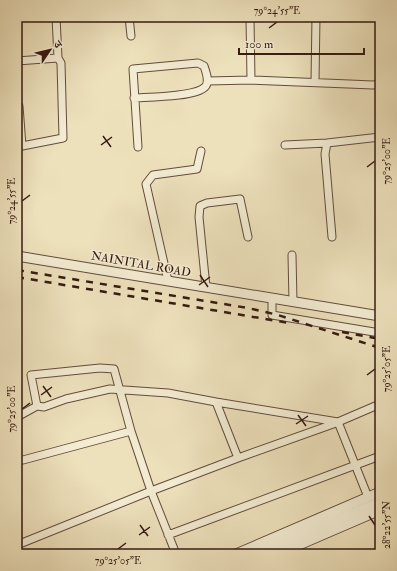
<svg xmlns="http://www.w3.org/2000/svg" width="397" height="571" font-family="'IM FELL Double Pica','Noto Serif Devanagari',serif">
<rect width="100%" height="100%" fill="#ede1bc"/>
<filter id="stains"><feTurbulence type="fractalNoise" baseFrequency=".005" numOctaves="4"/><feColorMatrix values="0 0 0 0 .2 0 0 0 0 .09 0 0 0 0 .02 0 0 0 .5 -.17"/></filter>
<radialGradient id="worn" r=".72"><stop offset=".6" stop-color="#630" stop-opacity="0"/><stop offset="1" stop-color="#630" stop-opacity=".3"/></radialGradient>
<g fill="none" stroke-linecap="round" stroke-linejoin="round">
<defs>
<path id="minor" d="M129,17l2,19
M236,17l14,1 1,62
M17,61l41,-3
M208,81l43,-1 122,5 7,-1
M315,82l1,-65
M134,98c16,-1 61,-1 71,-11 5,-5 1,-15 -1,-21l-6,-3 -65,6 5,78
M19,106l3,40
M327,143l-2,11 7,83
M285,145l42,-2 53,-6
M17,147l46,-9 -2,-75 -3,-5 -2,-41
M292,255l1,47
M168,281l-22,-97 7,-9 44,-6 4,-18
M206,287l-7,-70 1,-11 7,-3 33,-4 8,38
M272,298v17l108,18
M216,402l122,20
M37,406l-6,-31 69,-7 14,1 17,62 20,60 25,63
M17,417l20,-11 7,1 22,-8 44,-10 58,4 48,9 22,56 -87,33 -134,54
M238,458l98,-35
M23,460l108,-29
M368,497l-30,-75 42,-18
M168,535l212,-79"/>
<path id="tertiary" d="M17,256l363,60
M236,554l144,-62
M278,554l102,-44"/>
<path id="secondary" d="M257,554l123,-52"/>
</defs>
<!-- minor casing -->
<use href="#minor" stroke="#634c3c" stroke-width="9"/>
<!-- tertiary casing -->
<use href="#tertiary" stroke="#634c3c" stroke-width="11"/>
<!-- secondary casing -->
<use href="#secondary" stroke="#351a11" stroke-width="12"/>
<!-- minor -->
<use href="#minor" stroke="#f3ecd3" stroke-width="7"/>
<!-- tertiary -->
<use href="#tertiary" stroke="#f3ecd3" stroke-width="9"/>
<!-- secondary -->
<use href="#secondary" stroke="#f3ecd3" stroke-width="10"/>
<!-- rail -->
<path stroke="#351a11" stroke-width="2.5" stroke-dasharray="7 7" stroke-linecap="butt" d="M17,270l231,38 30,7 102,33
M17,277l272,46
M342,332l38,7"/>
</g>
<!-- ticks -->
<path fill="none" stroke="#351a11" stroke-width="1.5" d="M269,28l8,-6M103,136l8,11M101,145l11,-8M367,167l8,-6M22,201l8,-6M200,275l8,12M199,285l11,-8M367,375l8,-6M43,386l8,11M41,395l11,-8M22,409l8,-6M298,415l8,11M296,424l12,-8M369,516l6,9M140,525l8,11M139,535l11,-8M118,549l8,-6"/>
<g text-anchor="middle" stroke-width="3" stroke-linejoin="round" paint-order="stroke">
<!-- street labels -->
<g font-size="12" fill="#351a11" stroke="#f3ecd3">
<text transform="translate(141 264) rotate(10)" y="4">NAINITAL ROAD</text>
</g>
</g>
<!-- margin -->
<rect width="397" height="571" fill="none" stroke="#ede1bc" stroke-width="44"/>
<!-- north arrow -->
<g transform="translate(50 50) rotate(55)" stroke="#f3ecd3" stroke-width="3" paint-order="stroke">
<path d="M0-3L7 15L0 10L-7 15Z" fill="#351a11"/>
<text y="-6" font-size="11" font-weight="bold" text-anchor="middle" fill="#351a11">उ</text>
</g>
<!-- scale -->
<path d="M239 48v6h125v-6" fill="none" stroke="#351a11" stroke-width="2"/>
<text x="245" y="48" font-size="12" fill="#351a11" stroke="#f3ecd3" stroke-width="3" paint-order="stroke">100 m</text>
<rect x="22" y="22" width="353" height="527" fill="none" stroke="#351a11" stroke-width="1.5"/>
<g font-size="10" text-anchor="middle" fill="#351a11">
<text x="277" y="14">79°24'55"E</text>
<text transform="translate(386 161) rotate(-90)" y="4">79°25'00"E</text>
<text transform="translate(11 201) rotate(-90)" y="4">79°24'55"E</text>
<text transform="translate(386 369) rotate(-90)" y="4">79°25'05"E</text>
<text transform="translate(11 409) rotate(-90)" y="4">79°25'00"E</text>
<text transform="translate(386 525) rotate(-90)" y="4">28°22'55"N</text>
<text x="118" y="564">79°25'05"E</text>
</g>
<rect width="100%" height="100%" filter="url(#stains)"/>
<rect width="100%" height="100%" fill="url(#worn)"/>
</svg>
